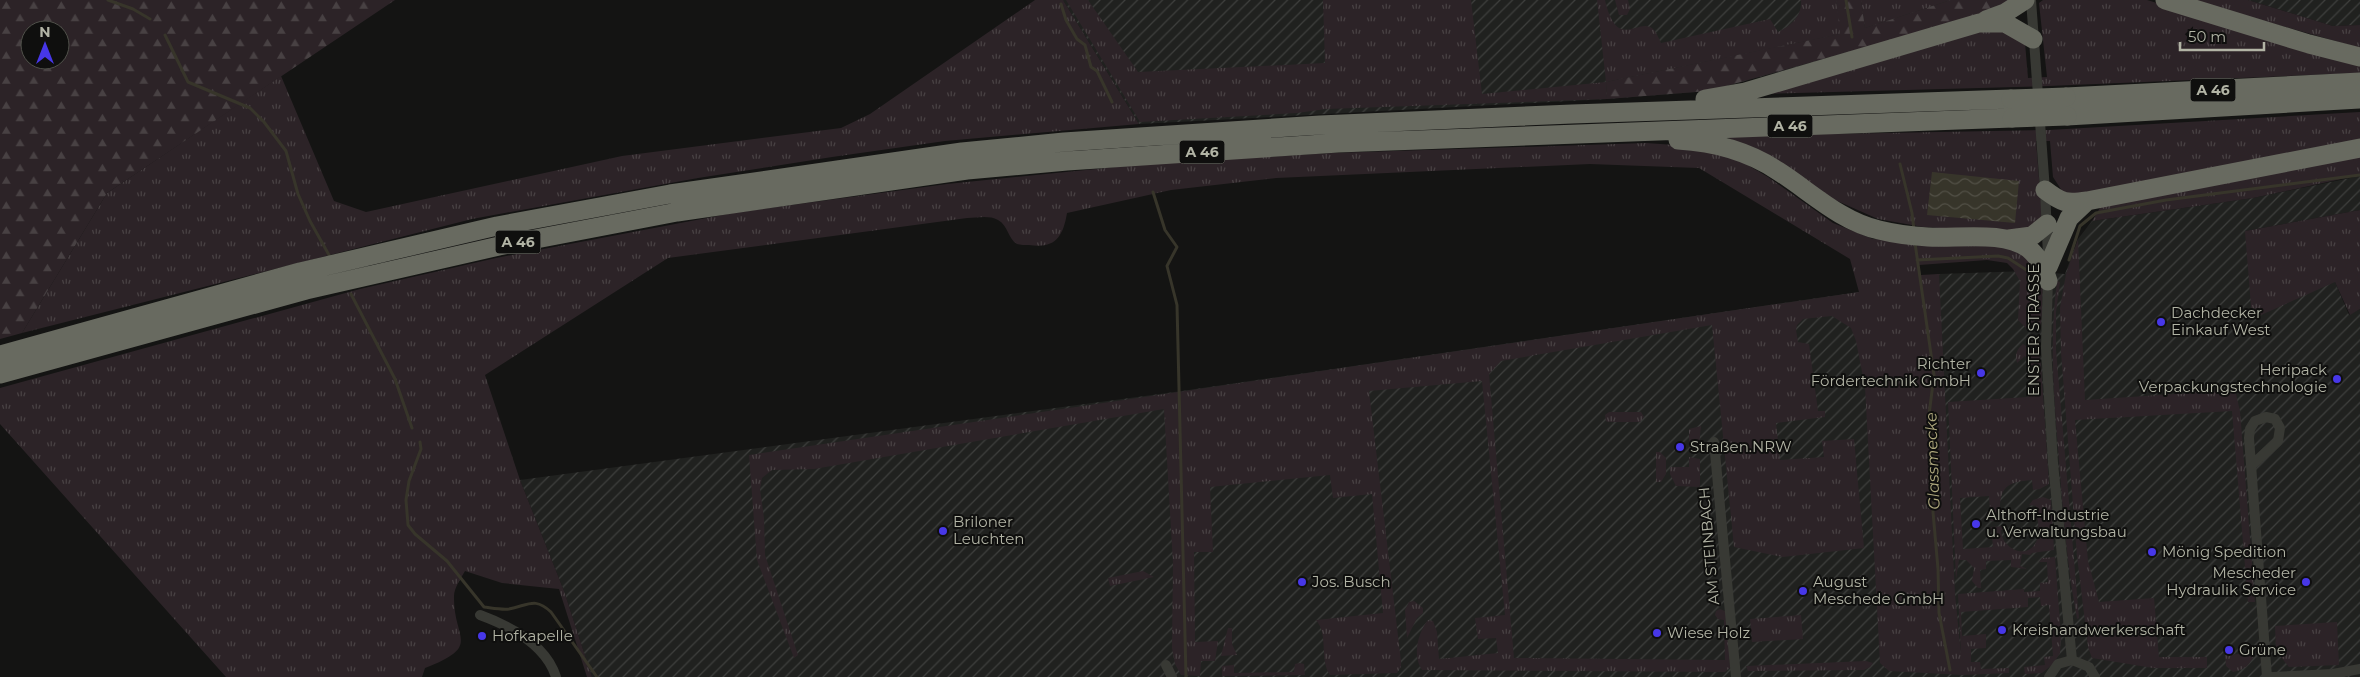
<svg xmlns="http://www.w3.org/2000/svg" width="2360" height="677" font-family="Montserrat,sans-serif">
<defs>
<pattern id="industrial-furrows" width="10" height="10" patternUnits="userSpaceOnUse" patternTransform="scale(1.25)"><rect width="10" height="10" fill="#20211f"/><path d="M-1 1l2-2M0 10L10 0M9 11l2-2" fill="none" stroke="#3e3f3d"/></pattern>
<pattern id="grass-tufts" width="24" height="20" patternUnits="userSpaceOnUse" patternTransform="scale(1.25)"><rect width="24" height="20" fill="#2c2327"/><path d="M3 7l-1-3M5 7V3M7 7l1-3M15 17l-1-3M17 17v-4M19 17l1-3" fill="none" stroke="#484143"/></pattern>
<pattern id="forest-firs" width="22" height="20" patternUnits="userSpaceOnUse" patternTransform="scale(1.25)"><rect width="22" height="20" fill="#2c2327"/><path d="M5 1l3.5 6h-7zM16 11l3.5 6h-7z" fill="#484143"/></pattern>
<pattern id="water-waves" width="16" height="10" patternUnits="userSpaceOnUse" patternTransform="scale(1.25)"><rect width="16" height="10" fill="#37352a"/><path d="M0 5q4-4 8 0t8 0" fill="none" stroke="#525046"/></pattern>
</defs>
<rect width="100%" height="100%" fill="#141413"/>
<!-- industrial -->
<path fill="url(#industrial-furrows)" d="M1063,0h953l-171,54 -137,37 -101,8 -468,25z
M2248,0h112v25l-27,1z
M2360,176v34l-115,21 90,51 14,33 11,-6v368h-1768l-28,-86 -44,-111 662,-89 677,-99 80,-18 89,-3 37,3 13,-35 14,-18 161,-23z"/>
<!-- grass -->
<path fill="url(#grass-tufts)" d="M1035,0h28l76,124 -194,17 -113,16 -134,21 -226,41 -450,114 85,-140 174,-117 53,125 32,11 256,-56 219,-28 29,-14z
M1066,0h22l50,72 187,-9 -2,-63h148l11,94 124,-12 -9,-82h8c12,53 34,16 48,29 4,4 6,10 8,14l109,-24 8,13c14,-7 24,-16 23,-32h35l5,34 -235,48 1,17 -281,10 -29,4 -157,9z
M1615,0h13l2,9 -3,6h-8z
M1861,0h90l-86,28z
M2043,0h104l194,59 19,4v10l-312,13 -290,8 222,-66 29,1 16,14 3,35 19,-1 -8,-74z
M2190,0h58l85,26 27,-1v23z
M2360,112v31l-294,54 -13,-20 -3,-36h-14l6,74 -2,8 -19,10 -98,-6 -45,-8 -45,-20 -75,-47 -34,-16 325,-6z
M1646,143l43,3 43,10 36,21 65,46 40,16 125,5 28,10 17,29 -2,45 -3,3 -12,-3 -8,-8 2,-39 -7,-12 -6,-6 -20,-3 -68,5 2,10 18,-1 16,320 6,61 -3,-61 66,-5v3l16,-1v-8l8,-1 -1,-20h-8l3,-4 13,-1 6,78 -1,18 -7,11 -11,9 -17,1 -1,-7 21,-2 -1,-8 9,-1 -4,-51 -8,1 -1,-9 -12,1v9l-67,5 1,24 24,-2v14l-15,1v13h9l1,7 28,-1v5l-47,2 -73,-4 -9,-8 -15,-276 -9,-46 -5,-13 -19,-12 -29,3 -6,6 -1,5 2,12 11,2 9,67h7v6l-49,6 4,37 44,-3 -2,-16 32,-2 10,109 -81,9 -49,-10 -22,-222 -211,36 -12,13 25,284 211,2 -1,-40 -6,-1 -3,-4 1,-4 4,-2 7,3 1,4 2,52 -5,4 -303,-2c-10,-14 -4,-38 6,-50l5,1 4,11 2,27 59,-6 -2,-15 -18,1 -3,-21 30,-3 -23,-234 -113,10 32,270v6l-4,6 -67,2c-11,-16 -1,-40 -14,-55l67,-7 -11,-119 -39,4 -3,-23 -120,12 3,65h-19l1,90 23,-1 -3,20h-14l-1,15 -19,-1 -6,-11 -3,-16 1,-85 -9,-154 -350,60 -42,1 -10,8 -2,11 4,29 1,37 33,100 -4,3 -37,-98 -8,-105 1110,-163 -9,-33 -151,-91 -109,-4 -314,14 -105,12 -104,23c-4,24 -12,36 -38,32 -3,0 -9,0 -12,-1 -9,-5 -9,-19 -19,-24 -9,-5 -21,-2 -31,-2l-299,40 -183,117 35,105 44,111 28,86h-5l-28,-88 -57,-6 -37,-12c-4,7 -11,17 -11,25 -1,44 29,49 -29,72l-3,9h-196l-226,-253v-36l360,-99 136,-31 237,-45 214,-29 199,-20 186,-11z
M2360,154v21l-107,23 -161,23 11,-18z
M2360,210v99l-10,6 -15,-33 -83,37 -7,-88z
M2078,239l7,161 150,-10 5,21 15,191h-7l-16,-191 -157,9 13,141 11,41 55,-4 5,59h48v11h-54l-61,-10 -4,-11 -11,-91 -16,-204 -1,-44 6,-34z
M2057,281l3,1 -4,30v38l23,268 -2,1c-10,-53 -14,-106 -18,-159 -5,-60 -10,-119 -2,-179z
M2023,344l16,12 2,9 8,119 -9,5 -7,1 -1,-10c-28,2 -33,9 -32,37h8l-3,3 -14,1 -2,-25 -29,2 3,51 30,-2 -2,-20 15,-1 2,3 -7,1c0,18 26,31 35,12 5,-10 1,-25 0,-36l-7,-1 4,-5 10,-3 8,3 3,50 -22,3 -2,2 -8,-1 -2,12 8,3 -17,-2v-7l-25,1v8l-6,1 1,18h-3l-6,-7 2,-13 -8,-8h-7l-3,19 -8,-177 80,-5c6,-15 6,-27 -3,-41l-8,7c-2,-8 -1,-13 6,-19z
M1609,412h32l3,5 -4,5h-32l-2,-1 -1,-6z
M1701,426l-2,19 -10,2v-18z
M1656,452h4l6,6v16l-5,8h-5z
M1689,457l11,2v26l-1,2 -23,-1 -6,-12v-7h19z
M1143,571l11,6 -44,9 -2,-8z
M1414,601l9,7v5l-6,5 -10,20 -2,-28 4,-8z
M1801,615l2,24 -51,3 -2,-23z
M2337,622l2,43 -50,2 -13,-16 -1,-25z
M1228,628h4v16l5,11 -16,1z
M2255,653c-4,11 -10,17 -22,19l-7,-6 -1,-11z
M1866,661l7,2 -3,4 -6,3 -116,1 -2,-5z
M1300,663l4,1 1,11 -83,1v-10l12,-1v8l60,-1 1,-8z"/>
<!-- forest -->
<path fill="url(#forest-firs)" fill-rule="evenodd" d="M0,0h395l-288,193 -85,140 -22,6zM30,30h30v30h-30z
M1836,0h25l4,28 86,-28h65l-20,11 -288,80 -101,8 -1,-17 234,-48z"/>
<!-- water -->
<path fill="url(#water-waves)" d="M1932,172l87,9 -4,42 -88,-8z"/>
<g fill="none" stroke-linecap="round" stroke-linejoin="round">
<!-- stream -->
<path stroke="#37352a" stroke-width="3" d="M108,0l25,9 17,10
M1846,0l6,37
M1061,4l5,16 11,19 8,6 6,22 6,4 15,31
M165,35l23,47 62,26 14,14 22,29 12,43 12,27 19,34
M1900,164l12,49 2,17
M1153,192l12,38 12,17 -10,19 10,39 9,372
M1915,243l19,132 -5,40 6,61 -2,36 5,57 1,44 11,57
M1917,260l81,-4 10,2 20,13
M2069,260l11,-34 16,-13 70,-13 194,-25
M351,294l44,85 17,49
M420,442l1,7 -12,32 -3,19 2,25 7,9 32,27 37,46c8,1 18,3 25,2 20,-4 26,-12 42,3l46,65"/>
<!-- minor -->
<path stroke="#383934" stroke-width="10" d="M2031,0l14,190 3,66
M2048,278l-2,70 7,115 19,197
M1714,442l22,235
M2253,464l25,-23 2,-13 -5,-9 -9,-2 -11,4 -5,8 -1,9 18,239
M480,615c30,11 66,29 76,62
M1166,665l6,12
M2049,677l9,-13 14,-4 17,7 6,10
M2273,677l60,-3 27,-5"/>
<!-- motorway -->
<path stroke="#686a60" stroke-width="19" d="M2165,0l144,44 51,13
M1986,20l19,-7 20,-13
M2066,97l294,-15
M1705,99l40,-7 234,-69h26l28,16
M2067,116l293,-17
M1678,140c36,2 70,11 100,31 33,21 62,50 101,59 16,4 33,6 49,7 30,2 76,-7 101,12 10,8 15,19 19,32
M2045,190c17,13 21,14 42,11
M2009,239l23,-3 15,-12
M2048,267l21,-49 18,-17 273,-53
M0,355l300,-83 197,-46 173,-32 292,-42 102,-10 256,-17 252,-11 439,-15
M0,374l306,-84 193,-44 178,-34 290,-42 100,-9 271,-18 674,-25"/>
<!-- motorway-bridge -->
<path stroke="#686a60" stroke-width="19" d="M2011,99l55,-2
M2012,118l55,-2"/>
</g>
<!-- markers -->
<g fill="#4737e8" stroke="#0f0f0e" stroke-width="2">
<circle cx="2161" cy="322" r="5"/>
<circle cx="1981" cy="373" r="5"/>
<circle cx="2337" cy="379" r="5"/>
<circle cx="1680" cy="447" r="5"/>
<circle cx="1976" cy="524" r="5"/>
<circle cx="943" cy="531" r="5"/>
<circle cx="2152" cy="552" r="5"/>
<circle cx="1302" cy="582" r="5"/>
<circle cx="2306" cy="582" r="5"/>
<circle cx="1803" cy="591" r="5"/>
<circle cx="2002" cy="630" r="5"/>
<circle cx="1657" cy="633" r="5"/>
<circle cx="482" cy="636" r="5"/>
<circle cx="2229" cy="650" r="5"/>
</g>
<g text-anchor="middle" stroke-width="4" stroke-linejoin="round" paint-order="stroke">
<!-- shield labels -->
<g fill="#0f0f0e" stroke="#818278" stroke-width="1">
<rect x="2190.5" y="78.5" width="45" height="23" rx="4"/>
<rect x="1767.5" y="114.5" width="45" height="23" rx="4"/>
<rect x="1179.5" y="140.5" width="45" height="23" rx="4"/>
<rect x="495.5" y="230.5" width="45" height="23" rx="4"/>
</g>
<g font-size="14" font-weight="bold" fill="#b2b4a5">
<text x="2213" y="95">A 46</text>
<text x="1790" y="131">A 46</text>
<text x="1202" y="157">A 46</text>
<text x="518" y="247">A 46</text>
</g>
<!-- poi labels -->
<g font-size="15" fill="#b2b4a5" stroke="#0f0f0e" text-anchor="start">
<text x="2171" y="318">Dachdecker<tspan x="2171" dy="17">Einkauf West</tspan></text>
<text x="1971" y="369" text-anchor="end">Richter<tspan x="1971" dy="17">Fördertechnik GmbH</tspan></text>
<text x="2327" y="375" text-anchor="end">Heripack<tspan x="2327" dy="17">Verpackungstechnologie</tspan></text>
<text x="1690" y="452">Straßen.NRW</text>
<text x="1986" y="520">Althoff-Industrie<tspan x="1986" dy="17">u. Verwaltungsbau</tspan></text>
<text x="953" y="527">Briloner<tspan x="953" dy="17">Leuchten</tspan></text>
<text x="2162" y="557">Mönig Spedition</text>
<text x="2296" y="578" text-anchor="end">Mescheder<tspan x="2296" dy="17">Hydraulik Service</tspan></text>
<text x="1312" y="587">Jos. Busch</text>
<text x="1813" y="587">August<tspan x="1813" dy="17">Meschede GmbH</tspan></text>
<text x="2012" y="635">Kreishandwerkerschaft</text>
<text x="1667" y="638">Wiese Holz</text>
<text x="492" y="641">Hofkapelle</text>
<text x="2239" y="655">Grüne</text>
</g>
<!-- street labels -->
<g font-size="15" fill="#b2b4a5" stroke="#0f0f0e">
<text transform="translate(2034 330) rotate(-90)" y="5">ENSTER STRASSE</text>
<text transform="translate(1709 546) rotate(-95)" y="5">AM STEINBACH</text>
</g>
<!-- water labels -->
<g font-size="16" font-style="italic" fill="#aea87d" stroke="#0f0f0e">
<text transform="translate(1932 461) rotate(-92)" y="6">Glassmecke</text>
</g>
</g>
<!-- north arrow -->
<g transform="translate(45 45)"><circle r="24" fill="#0f0f0e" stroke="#50514a"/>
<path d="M0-4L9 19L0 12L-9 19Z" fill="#4737e8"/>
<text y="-8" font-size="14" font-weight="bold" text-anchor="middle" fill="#b2b4a5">N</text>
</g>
<!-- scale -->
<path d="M2180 42v8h84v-8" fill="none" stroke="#b2b4a5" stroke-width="2.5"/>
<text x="2188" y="42" font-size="15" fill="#b2b4a5" stroke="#0f0f0e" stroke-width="4" paint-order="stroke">50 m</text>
</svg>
